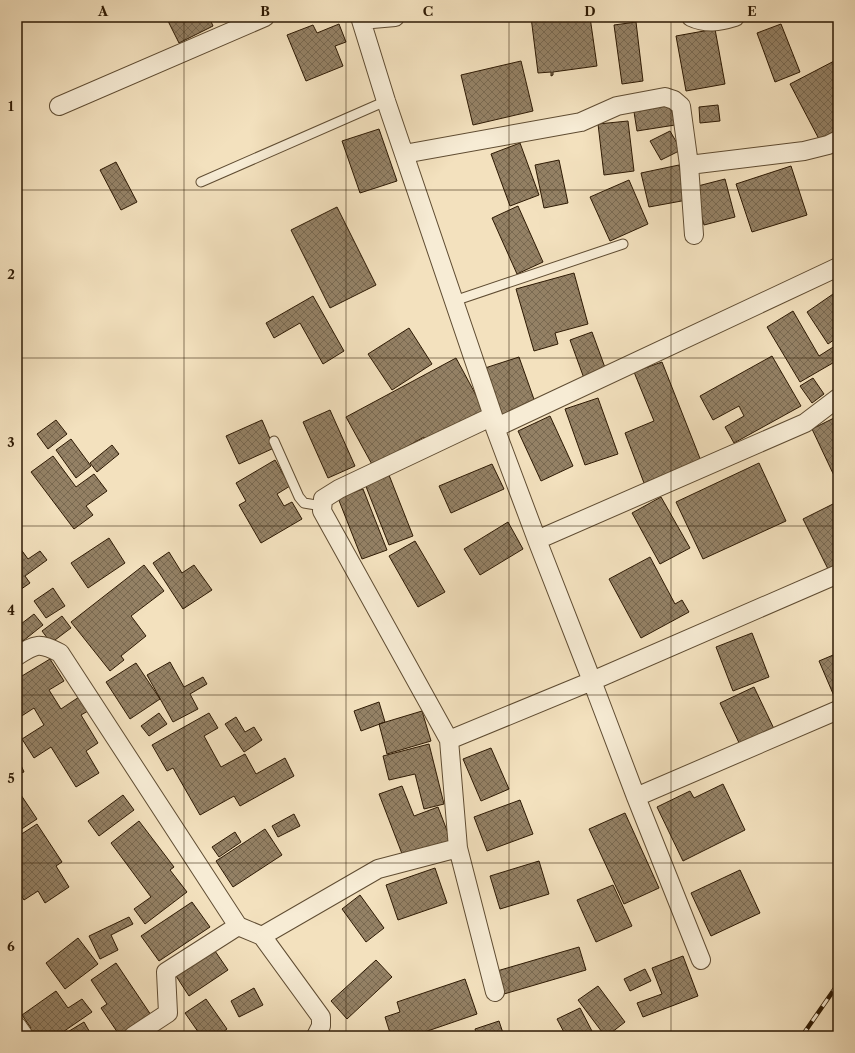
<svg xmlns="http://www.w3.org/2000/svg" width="855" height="1053" font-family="'Libre Caslon Text',serif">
<defs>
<pattern id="building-cross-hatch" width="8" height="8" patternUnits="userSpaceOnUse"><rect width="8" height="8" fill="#948165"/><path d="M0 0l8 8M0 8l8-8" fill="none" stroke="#796951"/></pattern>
</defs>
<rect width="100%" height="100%" fill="#f3e1be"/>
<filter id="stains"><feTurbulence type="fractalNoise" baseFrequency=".005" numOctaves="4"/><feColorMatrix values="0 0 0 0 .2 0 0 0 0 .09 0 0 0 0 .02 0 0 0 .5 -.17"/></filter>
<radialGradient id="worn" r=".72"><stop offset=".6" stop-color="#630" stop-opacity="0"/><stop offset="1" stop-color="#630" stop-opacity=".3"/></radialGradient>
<!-- building -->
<path fill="url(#building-cross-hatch)" stroke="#2e1a04" d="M166,17h43l4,9 -34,17z
M531,17h59l7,49 -44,6v3l-2,1v-4l-13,1z
M636,22l7,59 -21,3 -8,-59z
M339,24l7,18 -11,4 8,20 -37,15 -19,-46 26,-10 4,8z
M781,24l19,48 -25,10 -18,-49z
M715,29l10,55 -39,7 -10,-55z
M838,59v73l-18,9 -30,-57z
M521,61l12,50 -60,14 -12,-50z
M671,105l4,20 -38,6 -3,-19z
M718,105l2,16 -20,2 -1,-16z
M628,121l6,50 -30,4 -6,-51z
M379,129l18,52 -37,12 -18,-52z
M670,131l11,19 -20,10 -11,-19z
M520,143l19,52 -29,11 -19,-52z
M559,160l9,43 -24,5 -9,-43z
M116,162l21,40 -16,8 -21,-40z
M679,165l8,35 -38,7 -8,-34z
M791,166l16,49 -55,17 -16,-48z
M725,179l10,38 -31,8 -10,-38z
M629,180l19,44 -38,17 -20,-44z
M518,206l25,56 -26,12 -25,-56z
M337,207l39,78 -46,23 -39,-78z
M574,273l14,51 -33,9 3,11 -24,7 -18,-62z
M836,292l2,3v42l-10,7 -21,-32z
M313,296l31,55 -21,13 -23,-41 -26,15 -8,-15z
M793,311l26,45 19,-12v16l-38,22 -33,-55z
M409,328l23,36 -40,26 -24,-36z
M592,332l15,41 -22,8 -15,-41z
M772,356l29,50 -67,37 -9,-16 19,-11 -5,-10 -26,14 -13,-24z
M519,357l17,48 -34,11 -17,-48z
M456,358l28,52 -57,31 -3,-4 -23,13 -27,18 -28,-51z
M662,362l39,99 -57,22 -19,-50 29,-12 -20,-49z
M813,378l11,16 -12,9 -12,-17z
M598,398l20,56 -33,11 -20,-56z
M330,410l25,56 -27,12 -25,-56z
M550,416l23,50 -32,15 -23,-50z
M838,416v68l-26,-55z
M56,420l11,14 -19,15 -11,-15z
M262,420l12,28 -35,16 -13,-28z
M71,439l20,27 -15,12 -20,-28z
M112,445l7,9 -22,18 -7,-9z
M53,456l23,31 18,-13 13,17 -21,15 7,9 -19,14 -43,-57z
M275,460l15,26 -13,8 7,12 8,-4 10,17 -41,24 -22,-38 7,-4 -10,-18z
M759,463l27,58 -83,38 -27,-57z
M492,464l12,25 -53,24 -12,-27z
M389,475l24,61 -24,9 -24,-61z
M363,489l24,61 -25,9 -24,-61z
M661,497l29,51 -30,16 -28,-51z
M835,503l3,7v57l-9,4 -26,-52z
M508,522l15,27 -43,26 -16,-26z
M109,538l16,25 -37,25 -17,-25z
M415,541l30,51 -27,15 -29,-51z
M17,544l11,15 12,-8 7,9 -22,16 5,7 -13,9z
M169,552l13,21 12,-8 18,25 -29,19 -30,-46z
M650,557l25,47 7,-4 7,12 -48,26 -32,-59z
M144,565l20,26 -33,25 15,20 -25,20 3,4 -14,11 -39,-49z
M53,588l12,18 -19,12 -12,-17z
M34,614l9,11 -20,16 -6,-9v-5z
M62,616l9,12 -20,15 -9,-12z
M752,633l17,44 -36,14 -17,-44z
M838,653v50h-1l-18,-42z
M50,659l14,22 -15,9 12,19 18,-12 9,14 -7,4 17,28 -12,8 13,22 -23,14 -25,-40 -17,11 -12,-19 22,-14 -10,-17 -17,11v-40z
M170,662l14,25 19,-10 4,7 -17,10 8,15 -25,13 -26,-47z
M136,663l24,36 -30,20 -24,-37z
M754,687l22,46 -34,16 -22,-46z
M379,702l6,20 -24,9 -7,-20z
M422,711l9,30 -44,13 -8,-30z
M159,713l8,11 -18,12 -8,-10z
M209,713l9,15 -14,8 17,31 24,-13 11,20 29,-16 9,18 -54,30 -6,-10 -34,19 -27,-47 -6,3 -15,-26z
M236,717l9,15 9,-5 8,13 -18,12 -19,-28z
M429,744l15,60 -20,5 -9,-35 -26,6 -6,-24z
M491,748l18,41 -28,12 -18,-42z
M17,756l7,16 -7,2z
M723,784l22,46 -62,31 -26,-54 33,-16 4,7z
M402,786l12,30 24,-9 13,34 -47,18 -25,-65z
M17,789l20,30 -20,13z
M123,795l11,15 -35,26 -11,-15z
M520,800l13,34 -46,17 -13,-34z
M625,813l34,75 -35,16 -35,-75z
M294,814l6,12 -22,11 -6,-11z
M139,821l35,46 -4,3 17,22 -42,32 -11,-15 17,-12 -40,-54z
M37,824l25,38 -6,4 13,21 -24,16 -7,-12 -14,9 -7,-11v-10l1,-1 -1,-2v-39z
M265,829l17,26 -49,32 -17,-26z
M235,832l6,10 -22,15 -7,-10z
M539,861l10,33 -49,15 -10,-33z
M435,868l12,35 -49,17 -12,-35z
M740,870l20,43 -49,23 -20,-43z
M613,885l19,41 -36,16 -19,-42z
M360,895l24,33 -18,14 -24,-33z
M192,902l18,25 -51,34 -18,-25z
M129,917l4,7 -22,11 7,15 -18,9 -11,-23z
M78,938l20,26 -33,25 -19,-26z
M579,947l7,23 -82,24 -7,-23z
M215,951l13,19 -39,26 -13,-20z
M683,956l15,40 -55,21 -6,-14 25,-9 -10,-26z
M376,960l16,17 -45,42 -16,-18z
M116,963l37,55 -27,18h-6l-19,-28 6,-4 -16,-24z
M645,969l6,12 -21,10 -6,-12z
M465,979l12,35 -64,22h-22l-6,-19 15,-5 -3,-10z
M598,986l27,36 -18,14h-2l-27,-36z
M254,988l9,17 -24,12 -8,-16z
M56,991l12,17 14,-9 10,13 -35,24h-25l-4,-6 3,-2 -9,-13z
M206,999l21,30 -9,7h-17l-16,-23z
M580,1008l14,27 -28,1 -9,-17z
M499,1021l5,15h-27l-2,-7z
M84,1022l8,14h-31z"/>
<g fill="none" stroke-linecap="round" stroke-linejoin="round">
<defs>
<path id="lane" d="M201,182l185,-81
M454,301l169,-57
M274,441l25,56 5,6 18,3"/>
<path id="street" d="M360,17l26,84 107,315 2,12 42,112 55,141 -143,59
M691,17c15,7 28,5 44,0
M361,20l34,-3
M59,106l206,-89
M404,154l177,-32 36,-16 48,-9 9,3 7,6 8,59 5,70
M689,165l115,-14 24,-6 10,-5
M495,428l343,-161
M537,540l268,-117 33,-25
M17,656c19,-12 22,-14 43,-3l178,273
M636,797l202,-87
M458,848l37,144
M262,936l59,81v9l-5,10
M701,960l-65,-163 -44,-116 246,-107
M17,1026l7,10
M133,1036l35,-23 -2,-41 72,-46 24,10 116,-67 80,-21 -9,-108 -127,-229 1,-12 16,-10 154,-73"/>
</defs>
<!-- lane casing -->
<use href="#lane" stroke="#5f4c32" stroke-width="11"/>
<!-- street casing -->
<use href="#street" stroke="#5f4c32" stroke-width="20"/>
<!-- lane -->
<use href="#lane" stroke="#f7ecd5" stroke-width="9"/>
<!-- street -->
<use href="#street" stroke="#f7ecd5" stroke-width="18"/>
<defs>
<path id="rail" d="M802,1036l36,-52"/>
</defs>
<!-- rail casing -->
<use href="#rail" stroke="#2e1a04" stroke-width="4.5"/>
<!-- rail -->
<use href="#rail" stroke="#f7ecd5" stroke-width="3" stroke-dasharray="9" stroke-linecap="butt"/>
</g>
<!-- grid -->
<path fill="none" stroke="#2e1a04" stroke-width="1" stroke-opacity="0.55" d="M184,17v1019M346,17v1019M509,17v1019M671,17v1019M17,190h821M17,358h821M17,526h821M17,695h821M17,863h821"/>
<!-- margin -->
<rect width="855" height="1053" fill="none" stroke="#f3e1be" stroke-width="44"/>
<rect x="22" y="22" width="811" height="1009" fill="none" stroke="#2e1a04" stroke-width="1.5"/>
<g font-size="13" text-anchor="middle" font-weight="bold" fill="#2e1a04">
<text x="103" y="16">A</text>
<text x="265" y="16">B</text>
<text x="428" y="16">C</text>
<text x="590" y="16">D</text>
<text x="752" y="16">E</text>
<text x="11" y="111">1</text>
<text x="11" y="279">2</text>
<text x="11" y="447">3</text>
<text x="11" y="615">4</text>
<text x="11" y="783">5</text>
<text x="11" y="951">6</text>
</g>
<rect width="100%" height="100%" filter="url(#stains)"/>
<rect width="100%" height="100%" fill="url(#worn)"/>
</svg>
